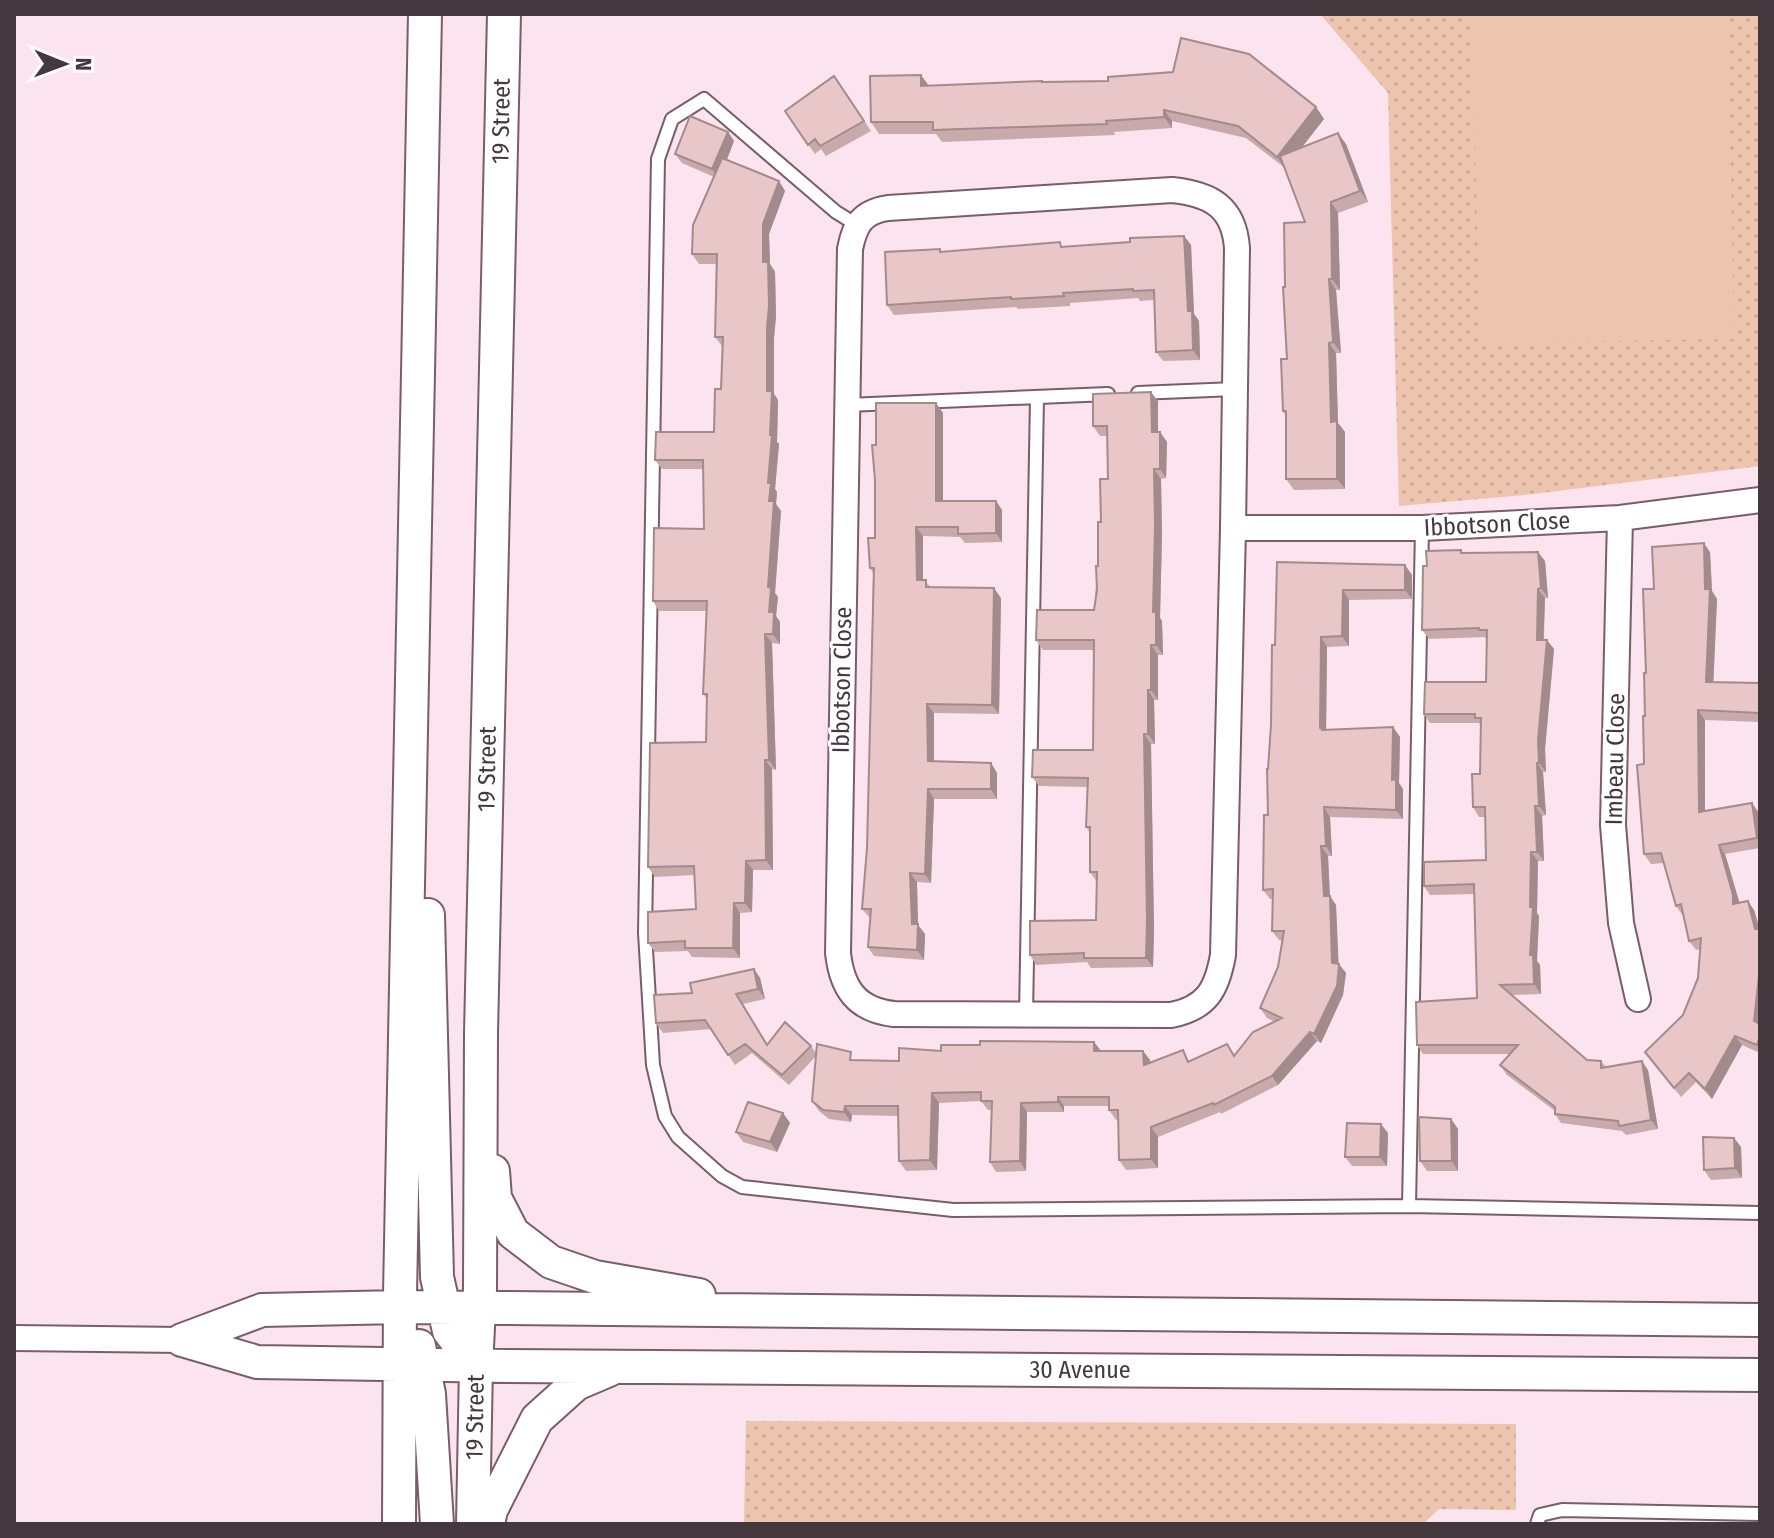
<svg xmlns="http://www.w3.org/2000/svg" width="1774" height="1538" font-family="'Fira Sans Condensed',sans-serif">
<defs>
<pattern id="grass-dots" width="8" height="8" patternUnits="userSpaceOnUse" patternTransform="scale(2)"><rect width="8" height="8" fill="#edc4ae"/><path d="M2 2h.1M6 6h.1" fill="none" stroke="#cca997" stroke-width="1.8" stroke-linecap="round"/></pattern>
</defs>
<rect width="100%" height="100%" fill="#fce3f0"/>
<!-- grass -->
<path fill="url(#grass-dots)" d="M1320,14h440v452l-235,29 -126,11 -11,-413z
M746,1421l770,3v86l-77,-1 -16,15h-679z"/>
<!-- pitch -->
<path fill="#edc4ae" d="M1472,14h256l6,325 -254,4z"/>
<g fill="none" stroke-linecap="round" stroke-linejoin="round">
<defs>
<path id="lane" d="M857,225l-21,-13 -132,-113 -32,20 -14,40 -13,774 8,132 12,51 13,21 44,39 20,11 211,23 456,-4 351,7
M1138,393l97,-4
M847,405l261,-11
M1026,1015l11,-617
M1409,1206l13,-678
M1537,1524l3,-9 22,-5 198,4"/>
<path id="street" d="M1172,190c39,4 62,17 65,58l-4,280 -10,427c-6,34 -16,53 -52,60l-277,-1c-37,-4 -52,-25 -56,-61l12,-704c5,-25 12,-37 38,-41z
M1620,518l-7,307 8,98 17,76
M1233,528h189l198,-10 140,-18
M14,1338l168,2"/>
<path id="secondary" d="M428,915l9,362 12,54 27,35
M493,1171l2,27 18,35 38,29 44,15 104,18
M182,1340l80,-30 138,-3 1360,13
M182,1340l75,22 252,4 1251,9
M419,1346l10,48 8,130
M399,1524l1,-230 25,-1280
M473,1524l3,-158 4,-77 1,-256 23,-1019
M488,1524l3,-14 46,-91 39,-35 33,-14"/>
</defs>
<!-- lane casing -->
<use href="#lane" stroke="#785e6b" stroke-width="16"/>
<!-- street casing -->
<use href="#street" stroke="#785e6b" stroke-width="28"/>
<!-- secondary casing -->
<use href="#secondary" stroke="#785e6b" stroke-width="36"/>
<!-- lane -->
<use href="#lane" stroke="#fff" stroke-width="12"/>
<!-- street -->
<use href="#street" stroke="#fff" stroke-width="24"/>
<!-- secondary -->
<use href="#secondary" stroke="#fff" stroke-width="32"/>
</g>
<!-- wall -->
<path fill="#c8aaab" d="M834,76l37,55 -45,25 -5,-7 -6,5 -30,-43z
M1042,81l1,1 273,25 8,12 -22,28 44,-3 22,58 -30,11 2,77h-4l5,63h-5l2,70 7,9v57l-51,1 -8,-11v-62l-3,-6 4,-52 -2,-72 20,-65 -20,-54 -39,-30 -74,-17v7l-58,4 1,3 -173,7 -6,-8h-57l-8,-12 58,-36z
M728,132l6,9 -7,19 52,21 6,10 -16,43 1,30 5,8 1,44 -2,22v56l4,6 -1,42 2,2 -4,45 2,3 -1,12 5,7 -6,82 3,4 -2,19 4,6v22l-8,-1 4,127 -4,-1 1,101h-20l-1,42 -12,1v45l-48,-1 -4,-6 -33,1 -7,-9 48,-34 -2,-34 -39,2 -7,-10 58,-125 1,-43 -4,-5 4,-83h-48l-6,-10 51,-72 -1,-60h-41l-7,-9 59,-28 7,-43 1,-43 -7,-9 1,-73h-17l-7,-10 22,-77 -32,-14 -7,-9z
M1184,236l7,9 3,69 5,7 1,39 -37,1 -7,-9 -2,-52 -14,1 -2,-3 -68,5v3l-52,3 -2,-2 -122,8 -7,-10 53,-56 2,3 122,-5 66,-5z
M1158,401v31h2l7,10 -1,36 -5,1 1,55 -2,84 2,3 1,34h-5v45h-4l1,44h-4l3,186 -1,37 -62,1 -4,-6 -51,3 -6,-10 66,-35 1,-38 -7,-10v-39l-4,-6 1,-40 -48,-1 -7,-9 61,-27 1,-100h-51l-7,-10 58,-30 7,-88 7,-43 -1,-43h-7l-7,-10z
M936,403l7,10v88h53l6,9v32l-37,1 -5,-6 -37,-1v44l8,7 70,11 -2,116 -65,-1v48l57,2 6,10v26h-63l-3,84 -14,-1 1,43 7,9 -1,26 -50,-4 -6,-9 2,-29 -8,-9 5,-61 6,-275 -3,-5 5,-30 1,-93z
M1461,550l3,3 81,8 3,37h-3l-1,42 10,9 -9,100 1,23h-3l3,43 -4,1 2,45h-6l-1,52 2,3 -2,45 3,4 1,29 -30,1 76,65 14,1 5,6 42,3 10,59 -32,6 -4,-4 -61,-8 -6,-9v-3l-48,-36 -7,-10 10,-11h-87l-6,-9 60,-47 -3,-104 -44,1 -6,-9 62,-26 -1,-43h-6l-6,-10 7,-33 1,-47 -2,-4h-49l-6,-9 62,-32 1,-43 -3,-2 -55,2 -7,-9 5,-64z
M1710,552l2,39 5,8 -4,83 47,1v39l-55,-2v90l54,3 1,9v26l-35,6 14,49 15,7 6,19v124l-18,-8 -30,54 -16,-17 -15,15 -36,-45 38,-37 15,-37 2,-29 -4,1 -7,-9 -6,-25 -7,-10 -12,-43 -13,1 -7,-10v-90l2,-91 8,-84z
M1277,562l128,3 7,10v24l-63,1v46l-22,1 -1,83 67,-3 7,10 -1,46 4,6v30l-73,-2 2,39h-4l2,40 6,9 2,59 8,9 -3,22 -22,48 -4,-2 -39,44 -57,29 -1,-2 -62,25v31l-32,2 -7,-10 -1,-41 -2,1 -7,-10v-4h-45v6h-37l-1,59 -30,1 -6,-10 2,-52h-4l-7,-9 -42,2 -2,67 -31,1 -7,-10 -1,-45 -46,-1 -1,7 -22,-3 -10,-8 -7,-10 4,-45 -27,29 -37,-32 -17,12 -24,-36 -48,4 -7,-10 36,-30 62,-24 6,9 5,21 -22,5 24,40 44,2 6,8 40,6 42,1 42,-10 39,-6 114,-3 7,9h42l7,9v3l40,-2 45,-6 40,-33 -8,-4 -7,-10 18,-41 4,-26 -3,-1 -7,-9 1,-32h-3l-7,-9 5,-75v-46l7,-124z
M783,1113l7,10 -13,29 -34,-10 -7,-10z
M1451,1119l7,10v42h-31l-7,-10z
M1388,1133l-1,33h-35l-7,-9z
M1734,1138l7,9 1,31 -31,2 -7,-10z"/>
<!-- shaded-wall -->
<path fill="#a38b8b" d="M921,75l8,11h-8z
M1316,107l8,12 -39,50 -8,-12z
M1164,110l8,11v7l-8,-11z
M728,132l6,9 -15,38 -7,-10z
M1338,133l8,11 22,58 -8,-11z
M779,181l6,10 -16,43 1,30 5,8 1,44 -2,22v56l4,6 -1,42 2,2 -4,45 2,3 -1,12 5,7 -6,82 3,4 -2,19 4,6v22l-7,-10 -4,-22 -1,-129 2,-48 -3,-44 -4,-167z
M1331,202l7,11 2,77 -8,-11z
M1184,236l7,9 3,69 5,7 1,39 -7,-10 -5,-39z
M1329,279l7,11 5,63 -8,-11z
M1329,343l7,10 2,70 7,9v57l-8,-10 -6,-57z
M1151,392l7,9v41l-6,-10z
M936,403l7,10v98l-7,-10z
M1160,432l7,10 -1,36 -6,-9z
M1154,469l7,10 1,55 -2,84 2,3 1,34 -7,-10 -3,-33z
M996,501l6,9v32l-6,-9z
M916,527l7,9v54l-6,-10z
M1704,543l6,9 2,39 5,8 -4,93 -7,-10z
M1538,552l7,9 3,37 -7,-10z
M1405,565l7,10v24l-7,-9z
M994,588l7,10 -2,116 -7,-9z
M1538,589l7,9 -2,51 -6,-9z
M1343,590l6,10v46l-7,-10z
M765,634l7,9 4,127 -7,-10z
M1321,637l6,10 -1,88 -6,-7z
M1547,640l7,9 -9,100 1,23 -7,-9 -1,-23z
M1151,645l7,10v45l-7,-10z
M1148,690l6,10 1,44 -7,-10z
M927,704l7,9v57l-6,-9z
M1698,710l7,10v101l-6,-9z
M1393,727l7,10 -1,46 4,6v30l-7,-9 -4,-30z
M1144,734l7,10 3,186 -1,37 -7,-9z
M765,760l7,9 1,101 -7,-10z
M991,763l6,10v26l-6,-10z
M1537,763l6,9 3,43 -7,-9z
M928,789l6,10 -3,84 -6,-9z
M1752,803l7,10 1,29 -3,-4z
M1535,806l7,10 2,45 -7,-9z
M1324,807l6,10 2,39 -6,-10z
M1719,845l6,9 15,50h-7z
M1321,846l7,10 2,44v-4l6,9 3,66v-7l7,9 -3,22 -22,48 -7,-9 10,-138z
M1531,852l7,9 -1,52 2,3 -2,45 3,4 1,29 -7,-10 -4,-29z
M746,861l7,9 -1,42 -7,-9z
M910,873l7,9 1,43 7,9 -1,26 -7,-10 -5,-26z
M1748,901l6,9 6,21 -5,-2z
M734,903l6,10v45l-7,-10z
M1759,966l1,1v62l-6,-8z
M754,969l6,9 5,21 -7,-10z
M1310,1032l7,9 -39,44 -6,-9z
M1735,1036l7,9 -30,54 -7,-10z
M1094,1042l7,9h-7z
M1143,1051l7,9 1,15 -7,-10z
M1642,1061l6,9 10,59 -7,-9z
M932,1093l7,10 -2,67 -7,-10z
M1058,1097l6,9v6l-6,-10z
M1021,1103l6,9 -1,59 -6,-10z
M845,1106l7,9 -1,7 -7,-10z
M783,1113l7,10 -13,29 -7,-10z
M1451,1119l7,10v42l-6,-10z
M1381,1124l7,9 -1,33 -7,-9z
M1151,1127l7,10v31l-7,-9z
M1734,1138l7,9 1,31 -7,-10z"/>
<!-- building -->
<path fill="#e9c6c7" stroke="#a38b8b" stroke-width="2" d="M1181,38l68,16 67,53 -39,50 -39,-31 -74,-16v7l-58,4 1,3 -174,6v-8h-62l-1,-46 51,-1v11l121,-5v1l66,-1v-4l65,-5z
M834,76l30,45 -44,25 -5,-7 -7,6 -23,-34z
M690,116l38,16 -16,37 -37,-15z
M1338,133l22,58 -29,11 1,77h-3l4,63 -4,1 2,79 6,-1v58h-51v-68h-3l-2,-52h6l-4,-72h2l-1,-64 21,-1 -25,-66z
M722,158l57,23 -16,43v38h5l1,44 -2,22v63h5l-2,44h2l-4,48h3l-2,18h5l-6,86 3,1 -2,24h5l-1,22h-8l4,126h-4l1,100 -20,1 -1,42h-11l-1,45h-48v-7l-37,2v-31l48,-3 -2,-43 -46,1 2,-124 56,-1 1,-48h-4l4,-93h-54l1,-73 50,1 -1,-69h-48l1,-28h58l1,-43h6l2,-52h-8l2,-83h-25l1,-29z
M1184,236l4,75h4l1,39 -37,2 -2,-62 -21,1v-2l-70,4 1,3 -53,3v-2l-124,8 -2,-53 55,-3v3l120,-10 1,5 69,-5v-4z
M1151,392l1,40h8v37h-6l1,56 -2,87h3v33h-5v45h-3v44h-4l3,186 -1,38h-62v-5l-54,2v-34l66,-1 1,-48h-7v-45h-4l2,-49 -56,-1 1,-27h60l1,-110h-58l1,-30h57l3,-20 -1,-24h2v-44h3l-1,-43h8l-1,-53h-14v-32z
M876,403h60v98h60v32l-38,1v-7h-42l1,53h9v7l68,1 -2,117 -65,-1 1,57 63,2v26h-63l-3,85 -15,-1 2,51h6l-1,26 -49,-3 3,-38h-9l5,-61 7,-280h-4l-2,-30h7v-58l-3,-35h4z
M1704,543l1,46h5l-4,93 54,1v30l-62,-3 1,102 53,-9 5,35 -38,7 14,50v9l15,-3 7,28h5v37l-6,55 6,3v12l-3,9 -22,-9 -30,53 -16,-16 -15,15 -29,-36 38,-37 15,-37 3,-40 -12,3 -8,-37 -5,2 -15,-53 -17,1 -7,-89 7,-1 -1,-48h2l-1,-43h2l-3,-84h11l-2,-42z
M1461,550v3l77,-1 3,36 -3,1 -1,51h10l-9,100 1,23h-2l2,43h-4l2,46h-6l-1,55h3l-3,48h3l1,29 -34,1 87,75 14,1v7l41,-7 9,59 -32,6 -1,-5 -63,-7v-7l-55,-42 18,-20h-101l-1,-43 61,-4 -3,-114 -50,2v-24l62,-2 -1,-53h-12l-1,-33h8l1,-56h-6v-4h-51l1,-32h61l1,-52h-8v-2l-57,2 1,-64h4l-1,-15z
M1277,562l128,3v25h-62l-1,46 -21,1 -1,91 2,1v1l71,-3 -1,53 4,-1v31l-72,-3 2,39h-5l3,50h6l2,67 7,1 -2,22 -23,48 -4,-2 -38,44 -58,29 -1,-2 -62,24v32l-32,1 -1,-50h-9v-13h-51v5l-37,1 -1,58 -30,1 2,-61h-11v-9l-49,1 -2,67 -31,1 -1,-55h-53l-1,6 -21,-2 -11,-9 5,-57 34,8 -1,8 49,1v-13l42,3v-6h39v-4l114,1v9h49l1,14 39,-15 5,12 39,-18 7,12 19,-24 29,-14 -22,-10 18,-41 6,-36h-12l1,-42 -10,1 1,-75h4l-1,-46h1l3,-44 1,-80h3z
M754,969l4,20 -22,5 31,51 18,-23 26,24 -29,29 -37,-31 -17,11 -23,-35 -49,3 -2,-28 38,-2 -2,-10z
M748,1102l35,11 -13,29 -34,-10z
M1419,1117l32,2 1,42h-32z
M1347,1123l34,1 -1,33h-35z
M1703,1137l31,1 1,30 -31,2z"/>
<g text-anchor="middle" stroke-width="6" stroke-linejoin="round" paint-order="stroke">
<!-- street labels -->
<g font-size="24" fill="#44383e" stroke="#fff">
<text transform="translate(501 121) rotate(-89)" y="8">19 Street</text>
<text transform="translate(1497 524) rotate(-3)" y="8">Ibbotson Close</text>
<text transform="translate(842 680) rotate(-89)" y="8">Ibbotson Close</text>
<text transform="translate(1615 759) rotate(-89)" y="8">Imbeau Close</text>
<text transform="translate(487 769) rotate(-89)" y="8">19 Street</text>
<text x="1080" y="1378">30 Avenue</text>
<text transform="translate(475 1417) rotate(-89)" y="8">19 Street</text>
</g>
</g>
<!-- border -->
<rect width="1774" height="1538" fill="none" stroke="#44383e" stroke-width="32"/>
<!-- north arrow -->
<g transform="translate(64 64) rotate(91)" stroke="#ffffff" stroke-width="6" paint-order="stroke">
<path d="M0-6L14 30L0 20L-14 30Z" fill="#44383e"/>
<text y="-12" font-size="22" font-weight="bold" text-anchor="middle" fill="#44383e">N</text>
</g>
</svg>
